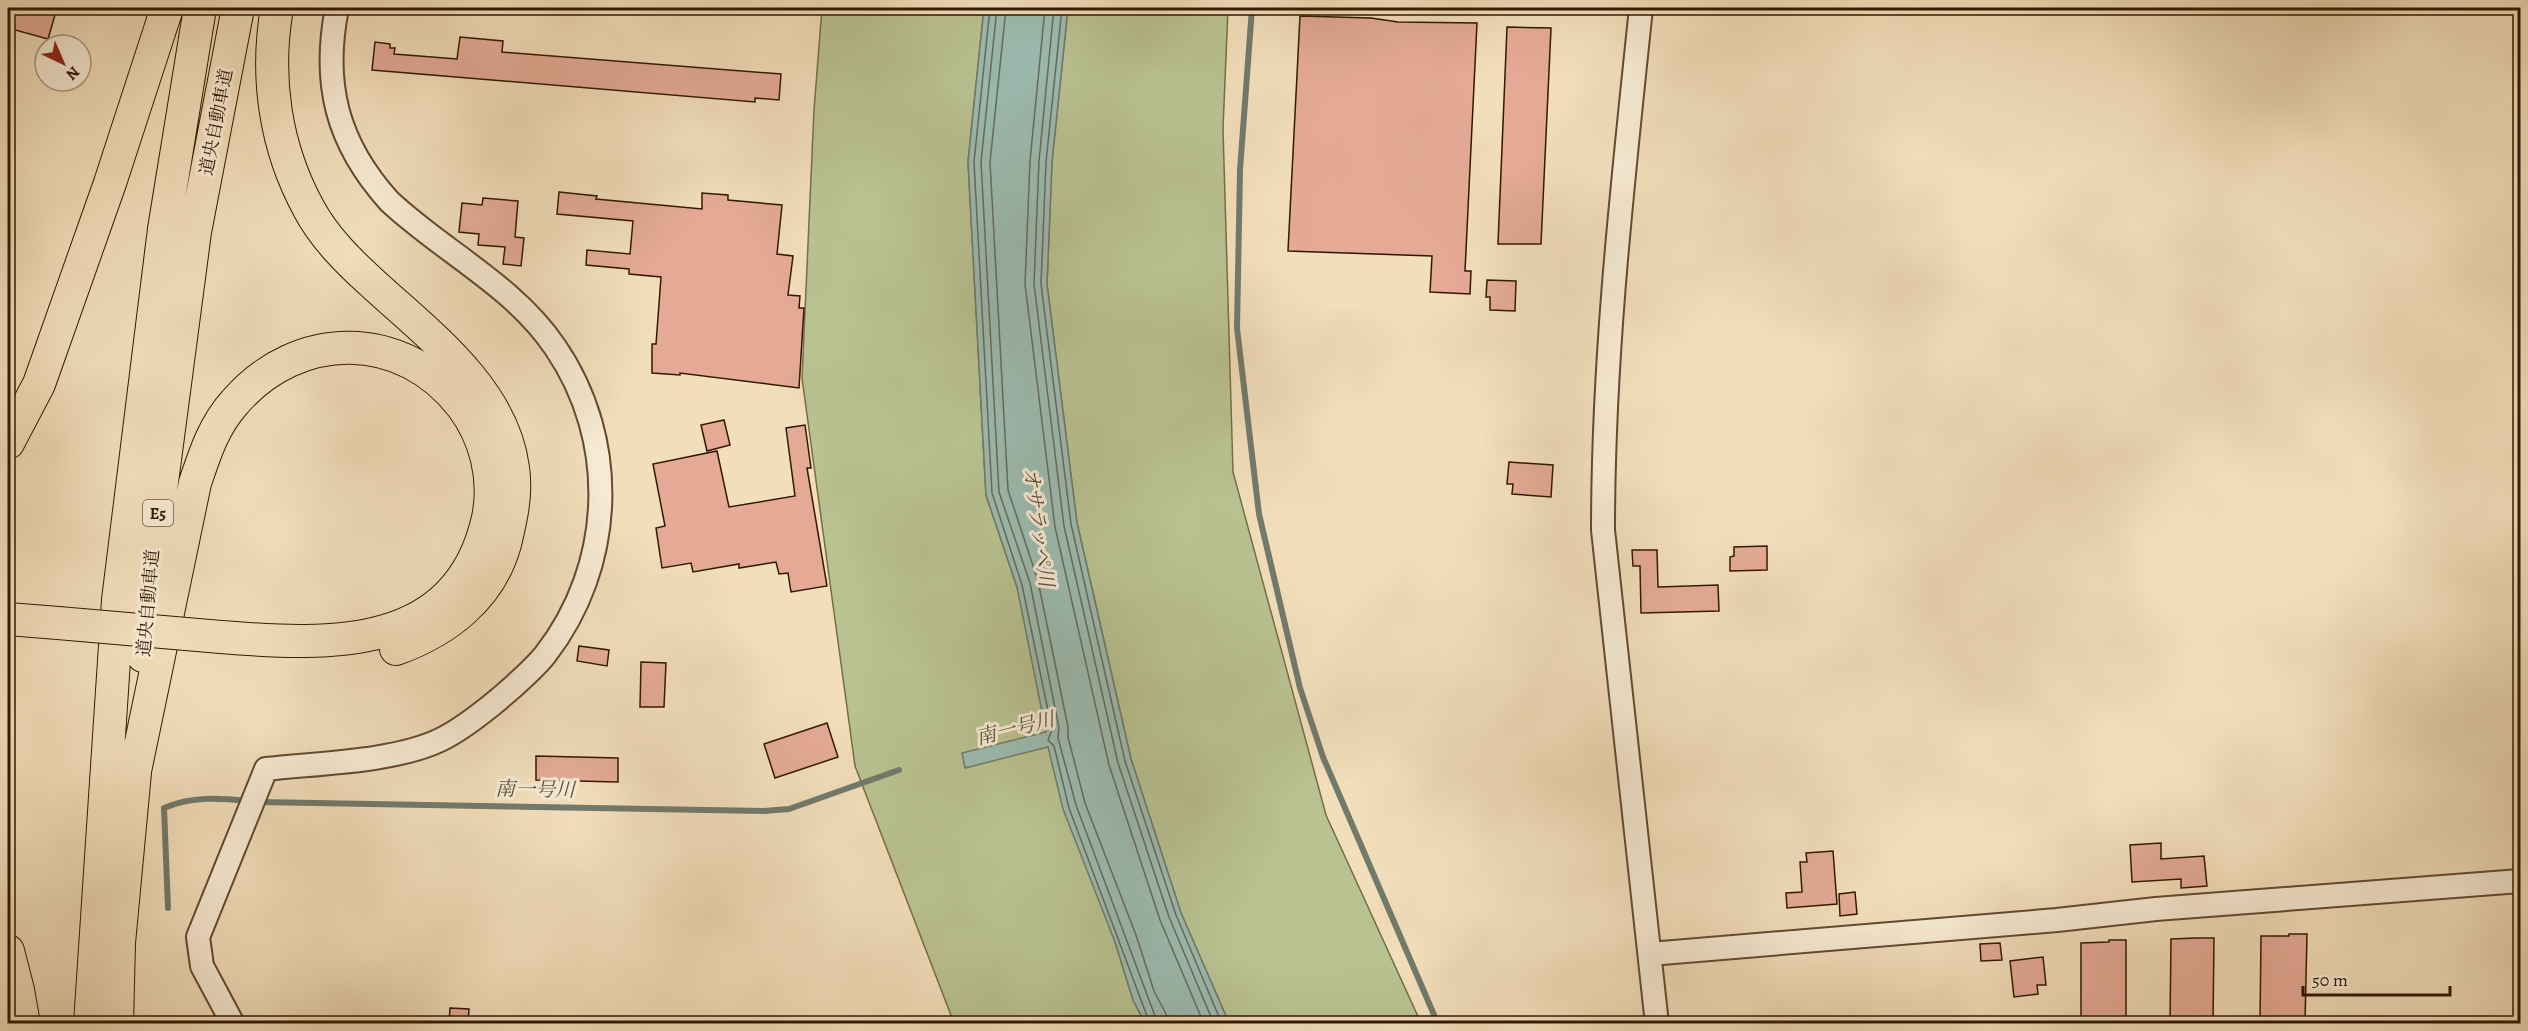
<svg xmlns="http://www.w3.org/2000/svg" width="2528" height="1031" font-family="Alegreya,'Noto Serif JP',serif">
<rect width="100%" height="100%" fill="#f2debb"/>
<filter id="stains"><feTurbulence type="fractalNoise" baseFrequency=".00333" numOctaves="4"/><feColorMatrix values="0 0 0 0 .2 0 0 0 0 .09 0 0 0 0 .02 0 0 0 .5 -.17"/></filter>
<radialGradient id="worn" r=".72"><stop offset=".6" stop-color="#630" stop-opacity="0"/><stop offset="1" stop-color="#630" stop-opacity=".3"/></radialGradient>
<!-- green -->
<path fill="#b9c291" stroke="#766d4a" stroke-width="1.5" d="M822,8h162l-16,154 18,333 31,92 98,355 18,58 12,23h-191l-99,-257 -53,-388 12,-268z
M1068,8h160l-5,121 10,343 93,343 95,208h-192l-48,-110 -50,-154 -54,-236 -30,-239 5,-122z"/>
<!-- water -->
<path fill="#9bbcb2" stroke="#717a6c" stroke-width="1.5" d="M984,8h84l-16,154 -5,122 30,239 54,236 50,154 48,110h-84l-12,-23 -18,-58 -52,-133 -15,-62 -83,21 -3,-15 84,-21 -29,-145 -31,-92 -18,-333z"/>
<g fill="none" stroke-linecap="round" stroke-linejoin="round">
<!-- shore -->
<path stroke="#666a5a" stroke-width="1.5" d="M990,8l-16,154 18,331 30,92 30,145 -4,10 6,6 15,62 81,216
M997,8l-16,154 18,330 31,91 29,145 -1,10 18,67 82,219
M1006,8l-16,154 18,328 30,91 30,146v10l17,66 51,132 18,56 12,23 1,10
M1045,8l-15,153 -5,123 30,243 54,238 51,155 44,104
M1054,8l-15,153 -5,123 30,242 54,237 51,154 45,107
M1062,8l-16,154 -5,122 30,240 54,237 51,154 46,109"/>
<!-- stream -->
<path stroke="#717a6c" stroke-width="6" d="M1252,8l-12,162 -3,158 22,186 41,174 23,69 115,267
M259,802l505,9 25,-2 110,-39
M168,908l-4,-100c28,-12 55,-10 84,-7"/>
</g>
<!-- building -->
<path fill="#e4aa96" stroke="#321802" stroke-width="1.5" d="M8,8h49l-9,31 -40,-11z
M1300,16l71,2 27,4 79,1 -12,248h6l-1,23 -40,-2 2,-36 -144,-5z
M1507,27l44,1 -10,216h-43z
M460,37l43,4 -1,11 279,22 -2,26 -24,-2v4l-383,-32 3,-28 15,2v4h5l-1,6 63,5z
M559,192l38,4 -1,3 106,10v-16l26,2v5l54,5 -5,49 16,2 -5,39 12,1 -1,12h5l-5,80 -119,-15v2l-28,-2v-29h4l5,-67 -32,-3v-5l-43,-4 1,-15 43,4 3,-33 -76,-7z
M483,198l35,3 -3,36 9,1 -3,28 -18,-2 2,-17 -27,-2 1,-11 -20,-2 3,-29 20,2z
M1487,280l29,1 -1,30 -25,-1v-13h-4z
M724,420l6,25 -23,6 -6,-26z
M805,425l6,43h-4l20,118 -36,6 -3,-19 -9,1 -3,-12 -37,6v-4l-46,8 -2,-9 -29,5 -6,-40 9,-2 -12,-62 64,-13 12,56 66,-11 -9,-68z
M1509,462l44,3 -2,32 -39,-3 1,-10h-6z
M1767,546v24l-37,1v-14l4,-1v-9z
M1632,550h25l1,37 60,-2 1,26 -78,2 -1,-47h-7z
M579,646l30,4 -2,16 -30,-5z
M641,662l25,1 -2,44h-24z
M827,723l11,34 -63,21 -11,-34z
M536,756l82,2v24l-82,-2z
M2161,843v16l43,-3 3,30 -26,2v-9l-49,3 -2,-37z
M1833,851l4,53 -50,4 -1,-15 16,-1 -2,-30h7l-1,-9z
M1855,892l2,22 -17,2 -1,-22z
M2289,934h18l-2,89h-45l1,-87h28z
M2196,938h18l-1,85h-43l1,-84z
M2109,940h17v83h-45v-80l28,-1z
M2000,943l2,17 -21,1 -1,-17z
M2043,957l3,28h-9l1,9 -24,3 -4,-36z
M450,1008l19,1 -1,14h-19z"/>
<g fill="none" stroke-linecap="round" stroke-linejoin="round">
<defs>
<path id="minor" d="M1641,8c-18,173 -38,347 -38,522l54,494
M1650,954l407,-34 99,-11 364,-28
M233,1024l-31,-58 -4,-29 68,-168c52,-6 128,-7 174,-29 21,-10 41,-26 59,-41 16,-14 33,-28 46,-44 70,-90 74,-215 10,-308 -42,-62 -113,-96 -166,-146 -52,-58 -67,-117 -52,-193"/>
<path id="highway" d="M277,8c-12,69 -2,139 32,201 15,28 38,51 61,72 55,51 133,107 143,187 4,26 -2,51 -8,76 -15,54 -59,87 -109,105
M8,443l31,-59 71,-201 57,-175
M8,619l50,4
M143,656l4,-60 48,-364 43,-224
M135,771l60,-288c10,-30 19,-58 40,-81 63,-73 168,-73 227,4 24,32 34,73 26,112 -30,134 -158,128 -267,119
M8,951l10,39 6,34
M90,1024l28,-424 46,-371 36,-221
M117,1024l2,-81 18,-192"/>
</defs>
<!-- minor casing -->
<use href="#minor" stroke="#624a30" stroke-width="26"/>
<!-- highway casing -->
<use href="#highway" stroke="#321802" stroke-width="34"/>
<!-- minor -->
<use href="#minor" stroke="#f7ead3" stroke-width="22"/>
<!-- highway -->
<use href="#highway" stroke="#f2debb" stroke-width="32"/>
<defs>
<path id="highway-bridge" d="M58,623l163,14"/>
</defs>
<!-- highway-bridge casing -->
<use href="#highway-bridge" stroke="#321802" stroke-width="34" stroke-linecap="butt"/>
<!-- highway-bridge -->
<use href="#highway-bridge" stroke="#f2debb" stroke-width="32"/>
</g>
<g text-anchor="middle" stroke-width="6" stroke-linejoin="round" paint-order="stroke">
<!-- shield labels -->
<rect fill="#f7ead3" stroke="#6d5741" stroke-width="1.5" x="143" y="500" width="30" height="26" rx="4.5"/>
<g font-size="16" font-weight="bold" fill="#321802">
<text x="158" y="519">E5</text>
</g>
<!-- street labels -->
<g font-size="18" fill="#321802" stroke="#f7ead3">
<text transform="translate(216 122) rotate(-79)" y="6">道央自動車道</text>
<text transform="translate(148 603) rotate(-85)" y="6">道央自動車道</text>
</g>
<!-- water labels -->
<g font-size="20" font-style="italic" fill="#575140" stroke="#f7ead3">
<text transform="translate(1039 527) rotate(82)" y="7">オサラッペ川</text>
<text transform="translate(1015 728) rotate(-14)" y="7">南一号川</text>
<text transform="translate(535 789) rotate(1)" y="7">南一号川</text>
</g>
</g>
<!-- margin -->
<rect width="2528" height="1031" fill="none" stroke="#f2debb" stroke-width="30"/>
<rect x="9" y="9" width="2510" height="1013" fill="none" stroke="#321802" stroke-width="3"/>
<rect x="15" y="15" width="2498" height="1001" fill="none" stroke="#321802" stroke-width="1.5"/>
<!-- north arrow -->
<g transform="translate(63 63) rotate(136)"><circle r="28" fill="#f7ead3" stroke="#a8967f" stroke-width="1.5"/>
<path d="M0-4.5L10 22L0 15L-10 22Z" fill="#8f2418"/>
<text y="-9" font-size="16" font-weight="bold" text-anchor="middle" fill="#321802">N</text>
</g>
<!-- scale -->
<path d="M2303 986v9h147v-9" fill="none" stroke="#321802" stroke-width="3"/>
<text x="2312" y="986" font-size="18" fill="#321802" stroke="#f7ead3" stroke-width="4.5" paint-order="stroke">50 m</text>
<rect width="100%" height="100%" filter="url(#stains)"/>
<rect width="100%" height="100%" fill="url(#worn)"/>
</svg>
